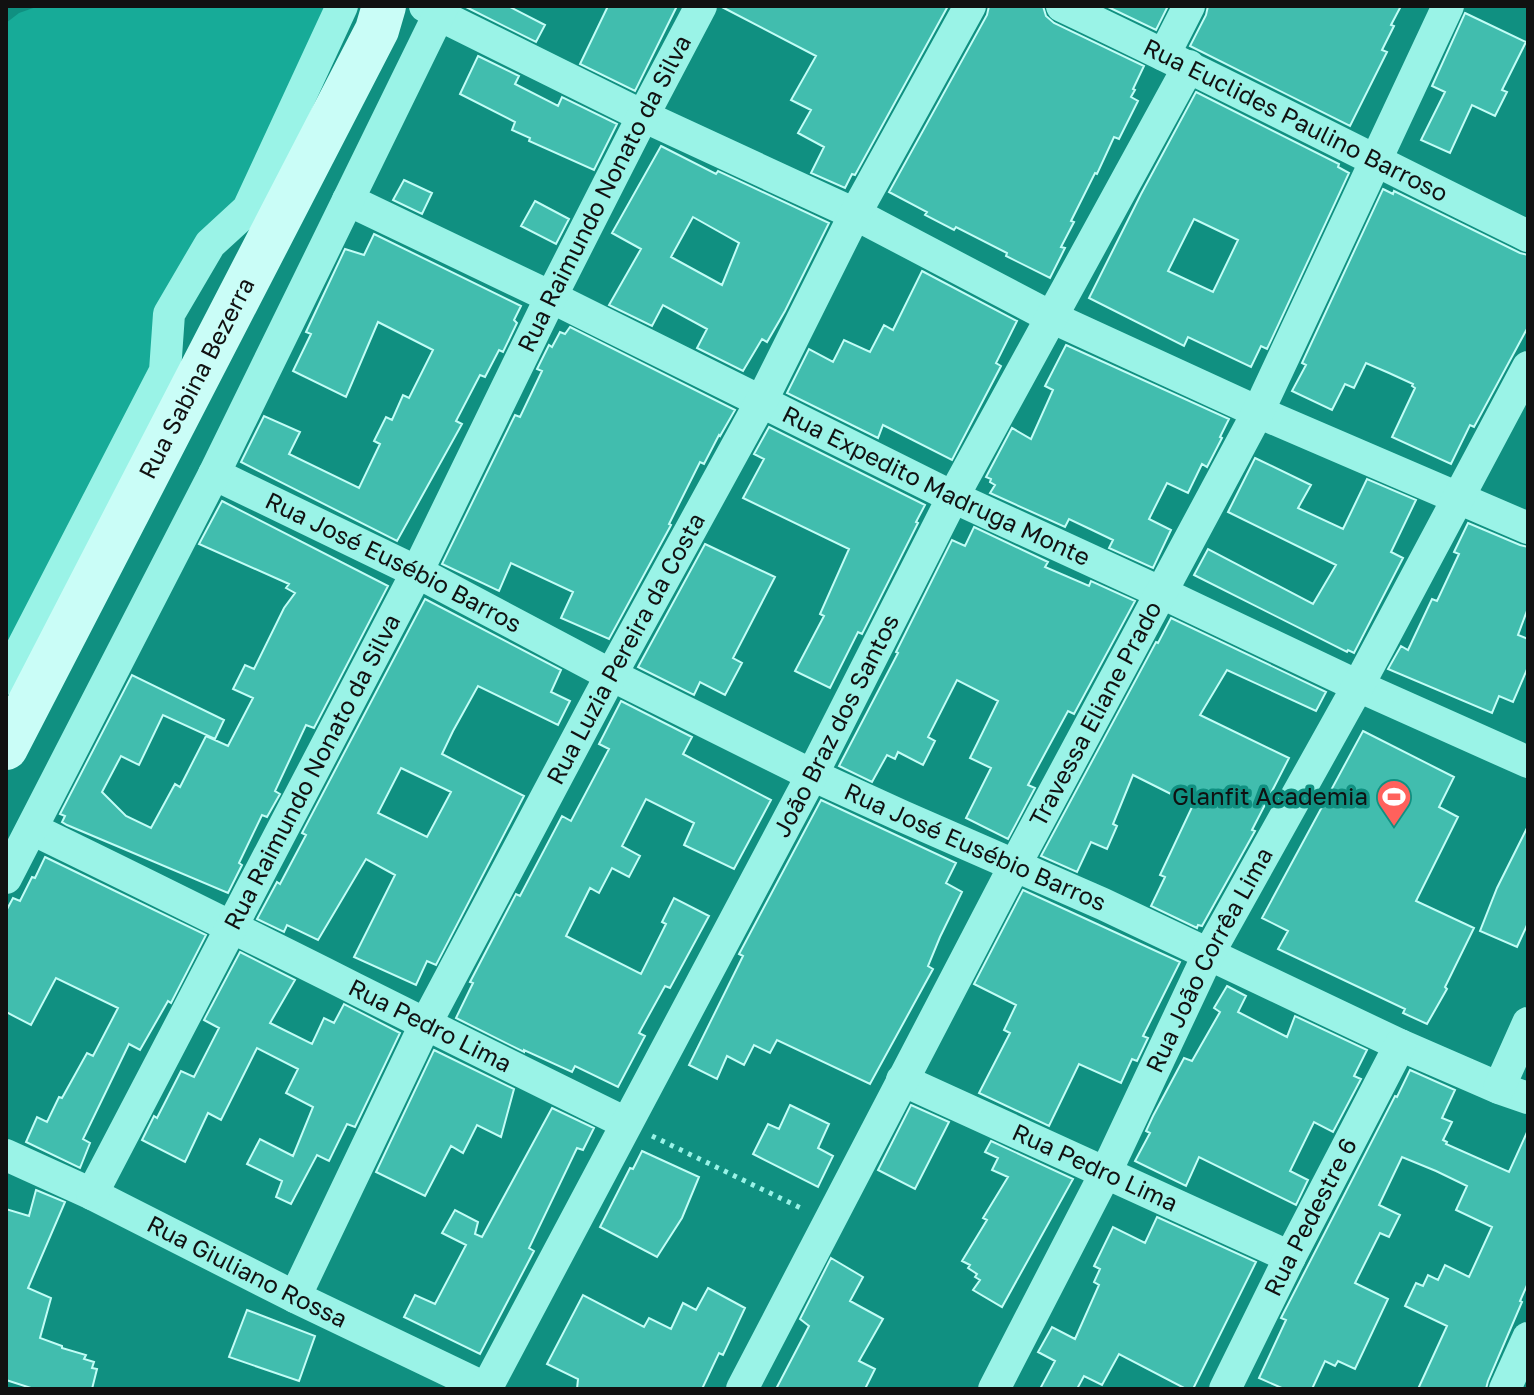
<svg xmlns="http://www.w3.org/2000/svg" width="1534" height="1395" font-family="'Golos Text',sans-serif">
<rect width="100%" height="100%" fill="#109081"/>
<!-- green -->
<path fill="#17ab98" d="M39,6h303l-94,203 -38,35 -45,127 -159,308v-656l13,-10z"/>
<!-- building -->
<path fill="#41bdae" stroke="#c2fdf6" stroke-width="2" fill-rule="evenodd" d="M464,6h44l37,19 -9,17z
M608,6h69l-42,85 -55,-27z
M720,6h228l-93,169 -3,-1 -7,14 -34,-15 13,-26 -26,-14 13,-23 -20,-10 25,-44z
M989,6h54l3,10 8,7 90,43 -11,23 2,1 -4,7 7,4 -19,38 -5,-2 -17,37 -2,-1 -24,48 3,1 -13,25 4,1 -15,30 -44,-22 1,-3 -51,-26 -2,3 -29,-15 2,-3 -38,-20 98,-177z
M1106,6h62l-12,24z
M1208,6h193l-10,19 3,1 -12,24 5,2 -37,74 -160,-80 16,-31z
M1465,13l61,29 -24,48 5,2 -12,24 -23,-11 -22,48 -29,-13 24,-48 -13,-6z
M478,56l41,20 -4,8 43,22 4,-9 55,27 -23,46 -65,-29 1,-3 -18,-8 3,-8 -55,-28z
M1196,92l143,72 -1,3 11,6 -82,176 -6,-3 -10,21 -63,-30 -4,9 -95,-48 52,-104zM1194,219l44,21 -25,52 -45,-21z
M661,146l55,28 2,-3 111,52 -44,88 -18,31 -5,-3 -19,32 -46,-23 10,-19 -44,-24 -11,21 -43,-21 32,-56 -29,-16zM693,217l46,26 -17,42 -51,-28z
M404,180l28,13 -10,21 -29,-14z
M1383,189l10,5 1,-3 126,62 8,2v72l-54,100 -4,-2 -19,39 -59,-27 23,-49 -3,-2 1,-2 -24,-11 -23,-10 -12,25 -9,-4 -13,26 -40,-19 14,-26 -4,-2z
M535,201l34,18 -13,25 -35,-18z
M374,234l147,72 -7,14 3,3 -14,29 -4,-2 -14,27 -5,-2 -24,46 6,3 -65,117 -156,-79 23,-46 36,16 -11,22 70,34 21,-44 -6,-3 12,-24 6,3 11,-25 6,3 24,-48 -55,-28 -32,75 -53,-26 18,-37 -5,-2 39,-83 19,6z
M922,271l95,50 -21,42 5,3 -49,94 -69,-35 -5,13 -91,-45 22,-44 24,13 11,-22 26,12 14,-27 9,5z
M570,327l165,83 -15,26 -1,-1 -15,29 -4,-2 -31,62 2,1 -1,2 -61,112 -48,-21 12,-26 -62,-29 -12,28 -57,-27 73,-149 5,2 22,-46 -5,-2 12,-24 3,2 8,-15 5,2z
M1066,345l163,74 -9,18 2,1 -15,29 -5,-3 -14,29 -21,-10 -18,36 22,11 -18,38 -44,-20 4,-8 -23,-11 -21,-10 -4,8 -75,-34 5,-8 -5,-3 1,-3 -5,-2 26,-49 19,11 22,-49 -8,-4z
M769,427l156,78 -9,17 2,1 -56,111 -4,-2 -28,56 -35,-17 29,-55 -4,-2 29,-65 -106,-51 21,-39 -10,-5z
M1255,458l56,27 -13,23 45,21 24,-50 49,21 -25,52 12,6 -49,95 -6,-3 -1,2 -153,-77 14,-26 105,55 23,-39 -108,-53z
M222,501l166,85 -74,142 -8,-3 -31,66 5,3 -13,23 -5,-2 -23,48 3,2 -14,28 -161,-68 -5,-3 3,-6 -5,-2 72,-139 92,45 -9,19 -52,-24 -24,50 -18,-9 -19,36 24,24 25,12 24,-44 5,3 26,-51 22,10 25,-48 -20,-9 12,-24 9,4 30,-61 11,-15 -9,-5 3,-4 -90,-40z
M1468,523l52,22 8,2v61l-10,27 10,4v28l-15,35 -14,-6 -7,17 -104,-44 13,-23 7,4 24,-51 5,2 22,-47 -5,-2z
M974,527l74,35 -3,5 44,19 2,-5 44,20 -61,113 -6,-3 -19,35 -21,39 7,3 -27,51 -42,-21 25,-50 -21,-10 28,-57 -41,-21 -29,57 7,4 -12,24 -25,-13 -3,7 -8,-4 -15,27 -33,-16 59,-113 -2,-1 56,-112 13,6z
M705,544l70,33 -42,81 9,5 -17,32 -25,-13 -6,13 -56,-28z
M425,599l136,71 -10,22 19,9 -12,24 -80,-39 -25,45 -11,23 82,42 -88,169 -9,-4 -11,24 -62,-28 41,-82 -29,-16 -48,81 -31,-15 -3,7 -27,-13 20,-37 3,2 26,-49 -4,-2zM401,768l50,24 -24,45 -49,-24z
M1171,618l155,74 -10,19 -89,-41 -27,45 89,43 -37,72 3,1 -53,95 -4,-1 -1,3 -46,-22 14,-29 -5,-2 33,-70 -60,-30 -20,49 4,2 -10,23 -16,-7 -14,30 -36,-16 115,-214 2,1z
M621,701l71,36 -9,17 88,46 -37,69 -50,-24 10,-22 -48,-24 -24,47 18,10 -11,21 -17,-9 -13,25 -9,-5 -24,48 75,38 25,-50 -4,-2 12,-24 35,18 -39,72 -5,-2 -26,47 6,3 -27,51 -43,-21 -3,6 -48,-22v2l-68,-34 17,-35 -3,-1 46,-88 4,2 42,-80 9,5 38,-72 -10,-5z
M1363,731l91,46 -15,30 19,10 -42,84 58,27 -29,59 2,2 -20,35 -24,-11 2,-4 -127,-60 10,-18 -26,-13z
M821,800l135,63 -10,20 16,9 -22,45 -12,29 5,3 -63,115 -93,-44 -7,13 -16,-8 -10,20 -17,-9 -10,23 -28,-14 54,-109 -4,-2z
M1528,826v97l-11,24 -37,-16 17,-43z
M45,857l161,78 -35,68 -3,-2 -28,49 -11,-6 -46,95 7,4 -10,25 -54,-26 11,-25 10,5 12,-25 3,1 25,-45 6,3 25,-48 -62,-30 -25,47 -25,-13v-101l7,-13 7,3 12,-24 3,1z
M1023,890l157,72 -37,74 5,2 -11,23 -5,-2 -11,24 -42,-19 -30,62 -70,-33 31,-60 -6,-3 12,-25 -42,-21z
M240,952l55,28 -25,43 42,21 12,-26 10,5 10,-19 56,29 -45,94 -8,-3 -18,37 -12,-6 -26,49 -15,-7 6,-16 -35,-17 13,-25 33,17 20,-49 -27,-14 12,-24 -41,-21 -36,72 -13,-7 -23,49 -43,-22 12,-24 3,2 24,-47 13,6 25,-49 -15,-8z
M1227,986l19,10 -8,16 49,25 8,-21 72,34 -13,26 7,3 -28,53 -19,-10 -24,49 18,9 -12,25 -97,-48 -13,29 -51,-25 15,-28 -4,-2 7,-15 31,-58 8,3 28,-49 -6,-4z
M434,1050l80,39 -13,48 -24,-12 -14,28 -12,-7 -26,50 -49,-24z
M1410,1070l45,20 -13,28 10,4 -9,18 4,2 -1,2 63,28 19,-42v153l-8,18 2,1 -34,79 -2,8h-68l29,-63 -42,-20 11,-23 7,3 5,-11 10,5 7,-15 24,12 23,-50 -36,-17 11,-24 -31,-15 -34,-14 -23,48 21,10 -11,22 -9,-4 -25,50 33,16 -33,70 -17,-8 -3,5 -10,-5 -13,28h-28l-25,-11 27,-58 -5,-2 114,-222 2,1z
M790,1105l39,19 -11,24 15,8 -15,31 -65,-33 15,-30 11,5z
M911,1105l38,17 -34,67 -37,-19z
M552,1108l42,20 -11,22 -6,-2 -48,100 5,3 -54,103 -76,-37 11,-22 20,9 31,-59 -24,-12 13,-23 23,12 -3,12 7,3z
M991,1141l82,38 -71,128 -29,-17 7,-10 -5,-3 2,-3 -9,-6 2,-3 -8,-4 25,-41 -4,-2 25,-41 -16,-7 6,-12 -13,-6z
M642,1151l57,26 -17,41 -25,39 -57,-30 30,-59 3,1z
M36,1190l29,12 -37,86 23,10 -11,40 22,8v2l24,7 -2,4 10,3 -2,6 5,1 -5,20h-58l-28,-9v-171l23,7z
M1157,1217l99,45 -63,127h-7l-67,-35 -17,31 -18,-9 -7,13h-37l15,-28 -17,-9 14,-25 23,12 24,-54 -5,-3 6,-13 -6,-3 19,-39 32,16z
M831,1258l32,19 -13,24 33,18 -24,42 16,8 -10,20h-89l33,-63 -9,-7z
M708,1288l37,20 -22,47 -4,-2 -17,36h-125l1,-10 -31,-15 36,-69 61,32 5,-9 22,11 12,-26 13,7z
M247,1310l68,26 -16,45 -70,-24z"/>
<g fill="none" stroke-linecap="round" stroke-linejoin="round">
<!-- path -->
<path stroke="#9af3e7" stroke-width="5" stroke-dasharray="4 6" stroke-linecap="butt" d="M652,1136l153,74"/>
<!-- street -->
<g stroke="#9af3e7" stroke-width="32">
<path d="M425,6l14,9 204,101 212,98 196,103 207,95 270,116"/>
<path id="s1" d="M1062,6c157,74 310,154 466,230"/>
<path d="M1164,55l25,-49"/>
<path id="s2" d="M348,200l203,97 402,200 209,96 196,93 170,76"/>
<path id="s3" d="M214,474l203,98 194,103 201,100 90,41 201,88 297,141 99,43 29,10"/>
<path d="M6,679l159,-308 4,-57 41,-70 38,-35 94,-203"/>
<path id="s4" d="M32,829c199,96 395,197 594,294"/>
<path d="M6,878l208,-404 229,-468"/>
<path id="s5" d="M902,1080l388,177"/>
<path d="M1499,1088l29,-65"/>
<path id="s6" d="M6,1155l86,39 203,103 192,92"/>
<path id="s7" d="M92,1194l325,-622 134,-275 92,-181 58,-110"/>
<path id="s8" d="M295,1297l130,-272 186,-350 151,-275 93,-186 115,-208"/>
<path id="s9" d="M486,1389l326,-614 141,-278 236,-431"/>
<path id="s10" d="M742,1389l273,-524 243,-453 190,-406"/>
<path id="s11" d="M994,1389l112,-217 103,-219 149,-267 170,-319"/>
<path id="s12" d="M1225,1389l65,-132 110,-212"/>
<path d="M1505,1389l23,-51"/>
</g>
<!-- secondary -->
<path stroke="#cafdf7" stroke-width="44" id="s13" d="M6,748l371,-718 7,-24"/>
</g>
<!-- icons -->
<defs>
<symbol id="stadium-pin" viewBox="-11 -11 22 30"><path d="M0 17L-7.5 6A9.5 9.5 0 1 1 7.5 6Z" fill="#ff615c" stroke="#109081"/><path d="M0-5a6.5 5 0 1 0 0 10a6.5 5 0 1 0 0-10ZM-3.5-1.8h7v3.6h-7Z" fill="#fff"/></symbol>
</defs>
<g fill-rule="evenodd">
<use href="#stadium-pin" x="1374" y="777" width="40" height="54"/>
</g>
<g text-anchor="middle" stroke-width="7" stroke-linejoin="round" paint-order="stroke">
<!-- street labels -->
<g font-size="24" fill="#111" stroke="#109081">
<text dy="8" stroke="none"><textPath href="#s1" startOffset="260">Rua Euclides Paulino Barroso</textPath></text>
<text dy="8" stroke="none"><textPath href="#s7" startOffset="1124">Rua Raimundo Nonato da Silva</textPath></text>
<text dy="8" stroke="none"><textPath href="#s13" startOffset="416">Rua Sabina Bezerra</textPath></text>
<text dy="8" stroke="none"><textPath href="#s2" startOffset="654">Rua Expedito Madruga Monte</textPath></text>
<text dy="8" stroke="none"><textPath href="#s3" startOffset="200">Rua José Eusébio Barros</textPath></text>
<text dy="8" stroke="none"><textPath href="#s8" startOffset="728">Rua Luzia Pereira da Costa</textPath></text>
<text dy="8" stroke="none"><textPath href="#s10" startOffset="762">Travessa Eliane Prado</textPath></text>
<text dy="8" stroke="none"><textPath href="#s9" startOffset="750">João Braz dos Santos</textPath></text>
<text dy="8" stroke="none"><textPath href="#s7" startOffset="476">Rua Raimundo Nonato da Silva</textPath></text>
<text dy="8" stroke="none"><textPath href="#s3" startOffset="848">Rua José Eusébio Barros</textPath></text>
<text dy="8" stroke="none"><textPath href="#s11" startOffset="480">Rua João Corrêa Lima</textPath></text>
<text dy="8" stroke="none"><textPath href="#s4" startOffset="444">Rua Pedro Lima</textPath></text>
<text dy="8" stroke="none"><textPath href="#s5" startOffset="212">Rua Pedro Lima</textPath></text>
<text dy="8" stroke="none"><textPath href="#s12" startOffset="192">Rua Pedestre 6</textPath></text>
<text dy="8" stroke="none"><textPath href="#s6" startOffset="268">Rua Giuliano Rossa</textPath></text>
</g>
<!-- poi labels -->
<g font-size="24" fill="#111" stroke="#109081" text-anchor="end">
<text x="1368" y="805">Glanfit Academia</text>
</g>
</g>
<!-- border -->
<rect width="1534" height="1395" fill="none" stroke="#111111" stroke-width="16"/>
</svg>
